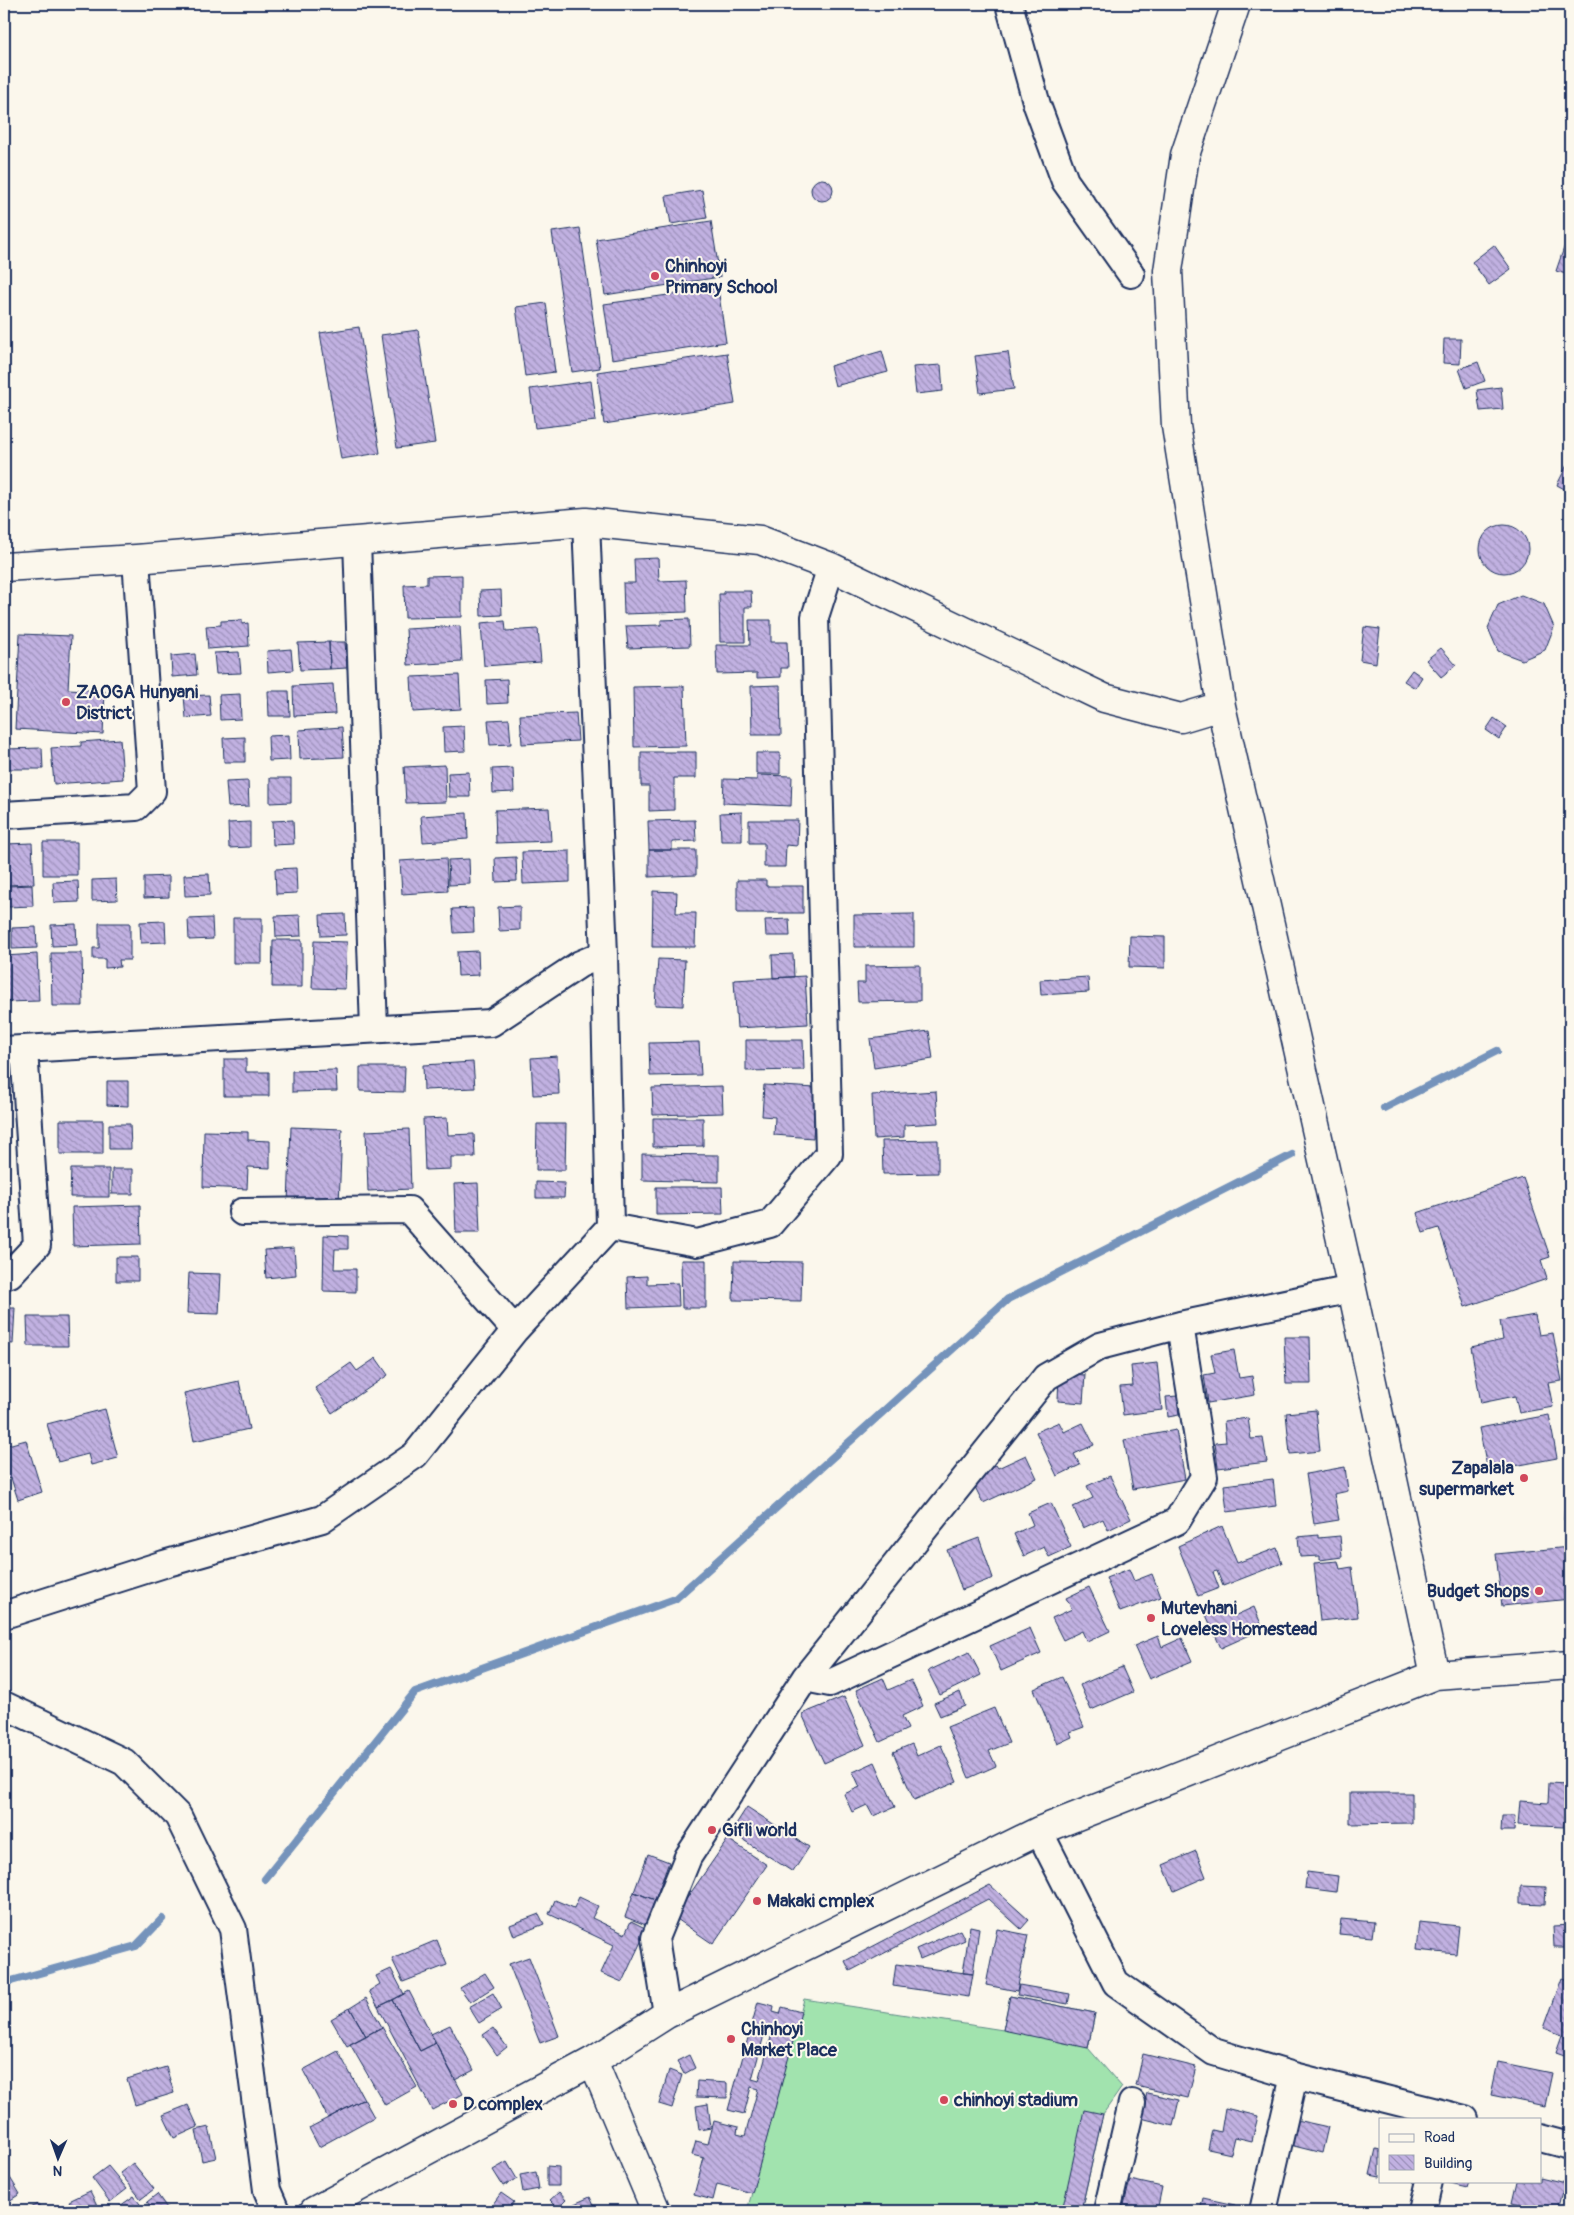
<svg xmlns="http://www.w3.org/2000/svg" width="1574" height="2215" font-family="Pangolin,sans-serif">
<defs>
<pattern id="building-back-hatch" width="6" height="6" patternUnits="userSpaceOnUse" patternTransform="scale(1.25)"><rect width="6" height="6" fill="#c1b1e1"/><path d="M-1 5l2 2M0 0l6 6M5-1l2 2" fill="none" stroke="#9c90ba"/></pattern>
</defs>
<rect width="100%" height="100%" fill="#fbf7ec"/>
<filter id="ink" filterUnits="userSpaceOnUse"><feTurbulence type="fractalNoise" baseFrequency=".02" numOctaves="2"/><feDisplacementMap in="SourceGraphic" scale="10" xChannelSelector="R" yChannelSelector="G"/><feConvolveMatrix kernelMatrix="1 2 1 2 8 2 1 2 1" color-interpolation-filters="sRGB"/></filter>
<g filter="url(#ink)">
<!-- pitch -->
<path fill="#a1e3ae" stroke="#5e8986" d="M1010,1996l85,17 -7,35 34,39 -19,27 -22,97h-334l57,-212 199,31z"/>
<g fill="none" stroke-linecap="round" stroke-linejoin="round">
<!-- stream -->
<path stroke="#7493bb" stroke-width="8" d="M1384,1108l113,-57
M265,1879l150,-187 260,-93 333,-300 284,-144
M4,1983l132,-37 26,-27"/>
</g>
<!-- building -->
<path fill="url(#building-back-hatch)" stroke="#1b2f5e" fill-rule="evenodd" d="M811 190a11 11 0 1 1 22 0a11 11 0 1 1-22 0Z
M702,190l5,28 -36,6 -5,-28z
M711,221l9,56 -115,18 -9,-56z
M580,228l20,140 -28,4 -20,-140z
M1566,242l4,2 -1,31 -13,-4z
M1494,245l17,24 -22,16 -17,-23z
M718,288l8,54 -114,17 -8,-55z
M546,303l9,69 -30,4 -9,-69z
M359,327l21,126 -39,6 -21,-126z
M418,330l17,113 -38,5 -16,-113z
M1444,339h17l-1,25 -17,-1z
M882,351l6,21 -53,14 -5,-20z
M1008,352l6,37 -34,4 -5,-37z
M727,353l8,51 -131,20 -7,-52z
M1478,362l7,19 -19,7 -7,-19z
M941,365l2,26 -27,3 -3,-27z
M591,381l5,40 -61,7 -5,-39z
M1501,387l2,22 -23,2 -3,-21z
M1569,461l1,1v30l-13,-7z
M1480 549a24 24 0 1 1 48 0a24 24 0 1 1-48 0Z
M658,558l1,23 27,-1 1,32 -63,2 -1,-31h12l-1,-24z
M462,575v42l-57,1 -1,-33 23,-1v-8z
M501,590l1,25 -21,1 -1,-25z
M724,591h27l1,16h-7v35h-25l-1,-48h5z
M1521,595l23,9 10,23 -9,23 -23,10 -24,-9 -10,-23 10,-23z
M689,619l1,27 -62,2 -2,-22 35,-1v-5z
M242,620v4l6,-1 1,23 -41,3 -2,-23 15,-1v-4z
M749,620h22v22h16l1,26h-7v9l-24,1v-5l-40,1 -1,-29h34z
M505,621l1,10 32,-2 3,33 -57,4 -3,-43z
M460,626l2,36 -54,3 -2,-36z
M1364,627l16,2 -4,34 -16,-3z
M20,634l51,2 -3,53 37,2 -2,43 -88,-5z
M329,642l1,27 -30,1 -2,-27z
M329,642h16l2,26 -17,1z
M1441,648l15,17 -15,12 -15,-17z
M291,649l2,21 -25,2 -1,-21z
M239,652l2,21 -25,1 -2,-21z
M195,654l2,21 -25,2 -1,-21z
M1412,670l10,7 -7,11 -11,-7z
M459,675l2,34 -48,3 -2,-35z
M507,679l1,24 -21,1 -1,-24z
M333,684l2,30 -41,2 -1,-30z
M780,685l1,50h-29l-1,-49z
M684,686l2,60 -52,1 -1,-60z
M268,691h21l1,25h-21z
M240,694l1,25 -21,1 -1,-25z
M209,695l2,21 -25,2 -2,-22z
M576,713l2,28 -56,3 -2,-29z
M1494,718l13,9 -8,12 -13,-9z
M509,719l2,25 -21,1 -2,-25z
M464,726l1,25 -21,1 -1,-25z
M342,727l2,30 -44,2 -1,-29z
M289,735l1,25 -21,1 -1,-25z
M245,737v25h-21l-1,-24z
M120,739l3,40 -69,5 -3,-36 30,-2v-4z
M42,748l1,21h-39v-20z
M641,752h55v26h-22v32l-25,1v-25h-8z
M756,753h24v21h-24z
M445,765l1,37 -40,1 -2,-36z
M513,768l1,24 -21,1 -1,-24z
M469,772l1,25h-21l-1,-24z
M757,775l35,1 -1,30 -68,-3 1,-24 33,1z
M270,778h21v24l-21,1z
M248,781l1,25 -21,1 -2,-25z
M549,808l2,33 -55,2 -1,-33z
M742,812v29h-21l-1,-28z
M467,813l1,26 -45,3 -2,-26z
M293,820l1,24 -21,1 -1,-24z
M695,820l1,21 -24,1v8h-23l-1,-29z
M749,820h49l-1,26 -11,-1 -1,22h-21v-24h-15z
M250,822v25l-21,1 -1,-25z
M43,842h34v33h-34z
M32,843l2,41 -28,1 -1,-41z
M649,850h47v25l-47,2z
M570,851v31l-47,2 -1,-32z
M516,857l1,24 -21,1 -1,-24z
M446,858l2,33 -46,3 -2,-33z
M469,859l1,25 -21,1 -1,-25z
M296,868l1,25 -21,1 -1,-25z
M209,874l1,21 -25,1 -1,-21z
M169,876v21l-25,1v-21z
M116,879l1,21 -25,1v-21z
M737,880h29v6h37v27h-66z
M78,881l1,21 -25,1 -1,-21z
M32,885l1,21 -25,1v-21z
M653,891l24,1 -1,21h20l-1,34h-43z
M520,906v24l-21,1 -1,-24z
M473,908l1,24 -20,1 -2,-24z
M345,914l1,21 -25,1 -1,-21z
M914,914v33h-60v-32z
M300,915l1,21 -25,1 -1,-21z
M212,918l1,21 -24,1 -1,-21z
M233,918h29v45h-29z
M789,919l1,17h-24l-1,-16z
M165,921l1,21 -25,1 -1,-21z
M99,923h31v37h-11l1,7 -15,1v-9h-12v-11h6z
M76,924l1,21 -25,1 -1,-21z
M36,927l1,21 -25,1v-21z
M1130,936l35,1v31l-36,-1z
M273,940h29v47h-30z
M314,941l33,1 -2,47 -33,-1z
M478,951l1,24 -21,1 -1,-24z
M51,953h31l1,53h-31z
M37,954l2,47 -32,1 -3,-46z
M793,954l1,23 -21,1 -1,-23z
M658,959l27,1 -2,46 -28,-1z
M920,965v36l-62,1 -1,-19h8v-17z
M805,976l3,48 -71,4 -3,-48z
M1088,977l1,15 -48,3 -1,-15z
M929,1031l4,28 -59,9 -4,-29z
M746,1040h57l1,30 -58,1z
M699,1042l2,33 -51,1 -1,-33z
M557,1056l2,38 -26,1 -2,-37z
M224,1059h22v13h23v24h-45z
M473,1062l2,26 -51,2 -1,-25z
M360,1067h45l-1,25 -44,-1z
M336,1070l1,21 -45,1v-21z
M107,1081h21v25l-21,-1z
M764,1085l52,3 -3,50 -39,-3 1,-18 -13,-1z
M722,1086l1,27 -70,2 -1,-27z
M936,1091l2,32 -34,2v12l-30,2 -2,-44z
M447,1118l1,17 26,-1 1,23h-24v12l-26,1 -2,-51z
M653,1118h50v28l-50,1z
M60,1120h43v34h-43z
M109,1124h21l1,25h-22z
M537,1124h29l-1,46h-29z
M291,1127l51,2 -3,76 -51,-2z
M409,1129l2,60 -43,2 -2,-60z
M204,1131l44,1v8l22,1v27l-22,-1 -1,22 -44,-2z
M938,1140v33l-55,1 -1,-33z
M642,1154l77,1v27l-77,-2z
M71,1169h38v28h-39z
M112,1169h21v25h-21z
M1523,1178l27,79 -9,3 6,19 -82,28 -26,-79 -16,5 -6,-20z
M536,1182l29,1 -1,15h-28z
M478,1183l2,50h-24l-2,-49z
M656,1187h66l1,27 -67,1z
M4,1198h3v31h-3z
M140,1205l1,39 -68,2 -1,-39z
M324,1235l24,1v13h-13l-1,20h22v23l-33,-1z
M294,1248l2,27 -30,3 -2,-28z
M116,1257h22v24h-22z
M681,1260h25v48h-24z
M734,1261l68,1 -1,39 -68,-1z
M189,1273l32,1 -2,40 -32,-1z
M647,1276v8l31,-1 1,23 -51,2 -1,-31z
M4,1308h11l-2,36 -9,-1z
M1535,1315l4,20 14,-2 9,48 -14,2 5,24 -34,6 -4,-17 -34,7 -10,-56 32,-7 -3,-19z
M27,1317h40l1,29h-40z
M1284,1337h26l1,47h-25z
M1234,1350l5,28 13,-2 3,19 -47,8 -4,-28 11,-2 -4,-19z
M376,1358l12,17 -56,38 -17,-25 36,-25 6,8z
M1157,1363l5,47 -39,5 -3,-28 13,-1 -2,-20z
M1059,1373l26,2 -2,28 -25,-2z
M239,1381l10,48 -55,12 -10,-48z
M1177,1396l2,19 -11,2 -2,-20z
M105,1409l13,49 -27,7 -3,-11 -30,8 -11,-38z
M1316,1410l4,41 -30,3 -4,-41z
M1549,1415l8,43 -69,13 -9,-43z
M1248,1418l3,21 12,-1 4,24 -49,6 -3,-25 11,-1 -2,-21z
M1059,1422l5,10 19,-9 11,22 -20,9 6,11 -23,11 -21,-44z
M1176,1430l9,49 -52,10 -9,-49z
M26,1440l16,52 -24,8 -7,-22 -7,2v-34z
M1026,1455l11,23 -54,25 -13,-26 26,-12 2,3z
M1345,1467l3,24 -14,3 5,26 -25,4 -8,-50z
M1110,1476l21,43 -23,11 -5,-11 -20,9 -10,-21 20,-9 -6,-12z
M1273,1479l3,27 -49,6 -3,-27z
M1565,1500h5v20h-6z
M1051,1503l20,44 -22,10 -5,-10 -20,9 -10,-22 19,-9 -5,-12z
M1222,1526l15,37 40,-15 5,15 -59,23 -6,-15 -4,1 6,16 -21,8 -20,-50z
M1318,1535v3l22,-2 2,21 -22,3v-4l-20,1 -2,-20z
M979,1538l14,40 -31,12 -15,-40z
M1570,1547v52l-68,7 -6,-52z
M1338,1561l2,8 12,-2 6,50 -38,4 -6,-58z
M1129,1569l5,12 18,-7 9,23 -41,15 -14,-34z
M1089,1587l21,44 -23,11 -5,-11 -19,9 -11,-22 20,-9 -6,-11z
M1229,1605l5,11 20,-9 9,22 -42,19 -15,-33z
M1030,1628l11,25 -40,18 -11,-25z
M1158,1636l4,11 20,-9 10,23 -43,18 -15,-33z
M969,1652l12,23 -41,20 -12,-24z
M1122,1667l11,25 -42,18 -11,-25z
M1062,1677l22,50 -14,5 2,5 -15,7 -23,-55z
M883,1678l5,12 23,-10 12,26 -21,10 6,13 -28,13 -24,-52z
M960,1692l5,14 -25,10 -6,-13z
M844,1697l21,48 -41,18 -22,-49z
M994,1708l15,35 -20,8 7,15 -27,12 -22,-51z
M912,1744l5,12 24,-11 16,37 -43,18 -21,-48z
M875,1762l20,45 -22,9 -6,-11 -15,7 -8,-18 16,-7 -7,-15z
M1549,1783l17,1 -2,43 -46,-2 2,-24 28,2z
M1350,1793h62v30l-62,1z
M747,1807l62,40 -16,25 -62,-40z
M1502,1816h13l-1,15h-13z
M728,1839l39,26 -54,79 -39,-27z
M1196,1851l10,26 -32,14 -11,-26z
M648,1854l21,8 -14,38 -21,-8z
M1307,1872l31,4 -2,16 -31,-4z
M990,1885l39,35 -8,9 -33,-30 -138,72 -5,-10z
M1520,1886l26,1 -1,17 -25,-1z
M634,1892l21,8 -9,25 -21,-8z
M579,1897l19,9 -6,12 33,16 6,-13 16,8 -25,53 -21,-9 13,-28 -65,-31 6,-14 19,8z
M539,1914l5,10 -30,12 -4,-11z
M1341,1919l33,3 -2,15 -33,-3z
M1419,1922l40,4 -3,28 -40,-4z
M1570,1925v22h-16l-1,-21z
M970,1926l9,2 -6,46 -10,-1z
M997,1929l31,6 -11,56 -31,-6z
M960,1930l5,10 -45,19 -4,-10z
M437,1940l10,25 -44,17 -11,-23z
M529,1957l30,79 -19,7 -31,-79z
M896,1964l77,10 -4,23 -76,-11z
M391,1969l13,25 -26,13 -9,-16 11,-7 -4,-8z
M485,1973l9,14 -24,15 -10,-14z
M1562,1978l8,3v76l-14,-5 6,-17 -18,-7z
M1019,1985l51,9 -2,10 -51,-9z
M409,1991l27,52 -16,8 -27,-51z
M493,1993l9,16 -23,14 -10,-16z
M1010,1996l85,17 -7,35 -85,-18z
M366,1998l16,29 -16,9 -16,-28z
M393,2000l27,51 16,-8 27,51 -31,16 -54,-103z
M758,2002l16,4 -1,6 7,2 2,-7 19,5 -49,181 -35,-9 -4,16 -19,-5 10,-37 -12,-3 4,-14 12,3 6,-23 24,6 -1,7 8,2 13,-47 -7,-2 -7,27 -16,-4zM766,2028l7,2 -14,51 -7,-2z
M350,2008l16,28 -19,10 -16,-27z
M450,2025l24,45 -19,10 -24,-46z
M382,2027l35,60 -32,18 -35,-61z
M493,2028l14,19 -10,8 -14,-20z
M338,2051l26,48 -36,19 -25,-48z
M1143,2054l53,13 -8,31 -52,-12z
M689,2055l6,13 -11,6 -7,-13z
M1498,2062l54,11 -7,33 -54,-11z
M166,2067l8,26 -39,12 -8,-26z
M669,2070l13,5 -10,33 -13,-4z
M697,2081l30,2v15l-31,-1z
M1147,2093l32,7 -6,26 -32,-8z
M364,2099l10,18 -55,30 -10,-19z
M708,2104l3,24 -12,2 -3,-24z
M188,2105l10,22 -24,11 -11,-23z
M1225,2108l33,8 -6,25 -17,-4 -4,17 -23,-5 4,-19 9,2z
M1084,2110l19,4 -22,97h-19z
M1296,2120l32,7 -6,26 -32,-8z
M209,2127l7,31 -14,3 -6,-31z
M1376,2149l4,1v27l-10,-2z
M507,2162l10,17 -14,7 -10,-16z
M133,2163l21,26 -13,10 -21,-26z
M108,2166l19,23 -17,13 -18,-24z
M547,2166l12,1v19h-12z
M536,2172l3,17 -16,3 -3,-17z
M9,2176l11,18 -16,10v-25z
M1540,2177l25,6 -7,28h-11l-35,-8 5,-22h23z
M1130,2180l32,7 -5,24 -33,-6z
M1442,2181h27l-2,6z
M90,2191l7,14 -13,6h-9l-6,-10z
M559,2192l7,8 -8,8 -8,-8z
M501,2193l13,9 -7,9h-5l-9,-7z
M157,2194l10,14 -5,3h-8l-7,-9z
M134,2196l11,15h-26l-2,-3z
M590,2197l6,13 -19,1 -3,-7z
M1203,2198l32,7 -1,6h-34z
M38,2204l4,7h-19z
M1275,2207l21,4h-22z"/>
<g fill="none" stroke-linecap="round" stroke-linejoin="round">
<defs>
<path id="street" d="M1009,4l28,101 28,76 66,93
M357,541l17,488
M4,815l132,-8 16,-16 -16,-232
M4,1050l487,-27 89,-59 24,-10
M242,1212l167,-2 106,120
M610,1227l87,16 73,-19 59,-70 -14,-537 16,-50
M4,1276l6,-2 27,-29 -13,-196
M4,1615l160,-51 158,-45 93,-64 100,-125 95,-103 -6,-273 -18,-432
M805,1678l25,5 347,-162 27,-44 -24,-152
M4,1705l120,57 54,54 55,113 34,261 9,21
M1039,1831l77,152 98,69 80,24 171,43
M667,2014l-12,-76 33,-81 117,-179 241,-301 54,-31 80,-21 172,-36
M1540,2138l30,8
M1107,2211l25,-108
M1263,2211l31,-135
M1422,2211l7,-30"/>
<path id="secondary" d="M1236,4l-51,151 -17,116 8,155 45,280 131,583 83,386
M4,567l132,-8 450,-37 174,18 71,27 273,131 77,20 40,-12
M593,2061l63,150
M314,2211l279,-150 74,-47 372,-183 396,-156 135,-10"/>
</defs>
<!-- street casing -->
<use href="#street" stroke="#1b2f5e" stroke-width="30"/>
<!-- secondary casing -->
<use href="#secondary" stroke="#1b2f5e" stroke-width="31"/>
<!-- street -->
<use href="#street" stroke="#fbf7ec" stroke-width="26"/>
<!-- secondary -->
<use href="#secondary" stroke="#fbf7ec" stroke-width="28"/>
</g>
</g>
<!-- markers -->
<g fill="#d1495b" stroke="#fbf7ec" stroke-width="2">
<circle cx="655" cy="276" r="5"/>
<circle cx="66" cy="702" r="5"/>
<circle cx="1524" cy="1478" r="5"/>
<circle cx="1539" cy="1591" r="5"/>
<circle cx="1151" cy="1618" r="5"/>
<circle cx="712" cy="1830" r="5"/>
<circle cx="757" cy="1901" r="5"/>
<circle cx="731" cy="2039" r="5"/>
<circle cx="944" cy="2100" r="5"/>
<circle cx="453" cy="2104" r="5"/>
</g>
<g text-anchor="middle" stroke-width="4" stroke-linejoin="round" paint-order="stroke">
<!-- poi labels -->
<g font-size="18" font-weight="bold" fill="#1b2f5e" stroke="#fbf7ec" text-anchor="start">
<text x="665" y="272">Chinhoyi<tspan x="665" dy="21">Primary School</tspan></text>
<text x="76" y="698">ZAOGA Hunyani<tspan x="76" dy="21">District</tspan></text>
<text x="1514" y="1474" text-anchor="end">Zapalala<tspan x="1514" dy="21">supermarket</tspan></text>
<text x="1529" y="1597" text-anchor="end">Budget Shops</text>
<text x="1161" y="1614">Mutevhani<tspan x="1161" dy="21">Loveless Homestead</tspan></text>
<text x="722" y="1836">Gifli world</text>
<text x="767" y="1907">Makaki cmplex</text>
<text x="741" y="2035">Chinhoyi<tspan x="741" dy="21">Market Place</tspan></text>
<text x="954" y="2106">chinhoyi stadium</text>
<text x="463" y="2110">D complex</text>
</g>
</g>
<!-- margin -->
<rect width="1574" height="2215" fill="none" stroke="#fbf7ec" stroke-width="20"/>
<rect x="10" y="10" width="1554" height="2195" fill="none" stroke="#1b2f5e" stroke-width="2" filter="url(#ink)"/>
<!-- legend -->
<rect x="1379" y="2118" width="162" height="65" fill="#fbf7ec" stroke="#a1a7b3"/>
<rect x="1389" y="2134" width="25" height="8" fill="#fbf7ec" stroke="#a1a7b3"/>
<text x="1424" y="2142" font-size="15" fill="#1b2f5e">Road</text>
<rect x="1389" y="2155" width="25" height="15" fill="url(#building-back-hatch)" stroke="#a1a7b3"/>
<text x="1424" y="2168" font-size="15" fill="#1b2f5e">Building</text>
<!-- north arrow -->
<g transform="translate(58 2158) rotate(182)" stroke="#fbf7ec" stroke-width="4" paint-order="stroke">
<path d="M0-4L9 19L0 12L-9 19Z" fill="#1b2f5e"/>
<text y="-8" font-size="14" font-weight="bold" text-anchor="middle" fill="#1b2f5e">N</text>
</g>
</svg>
